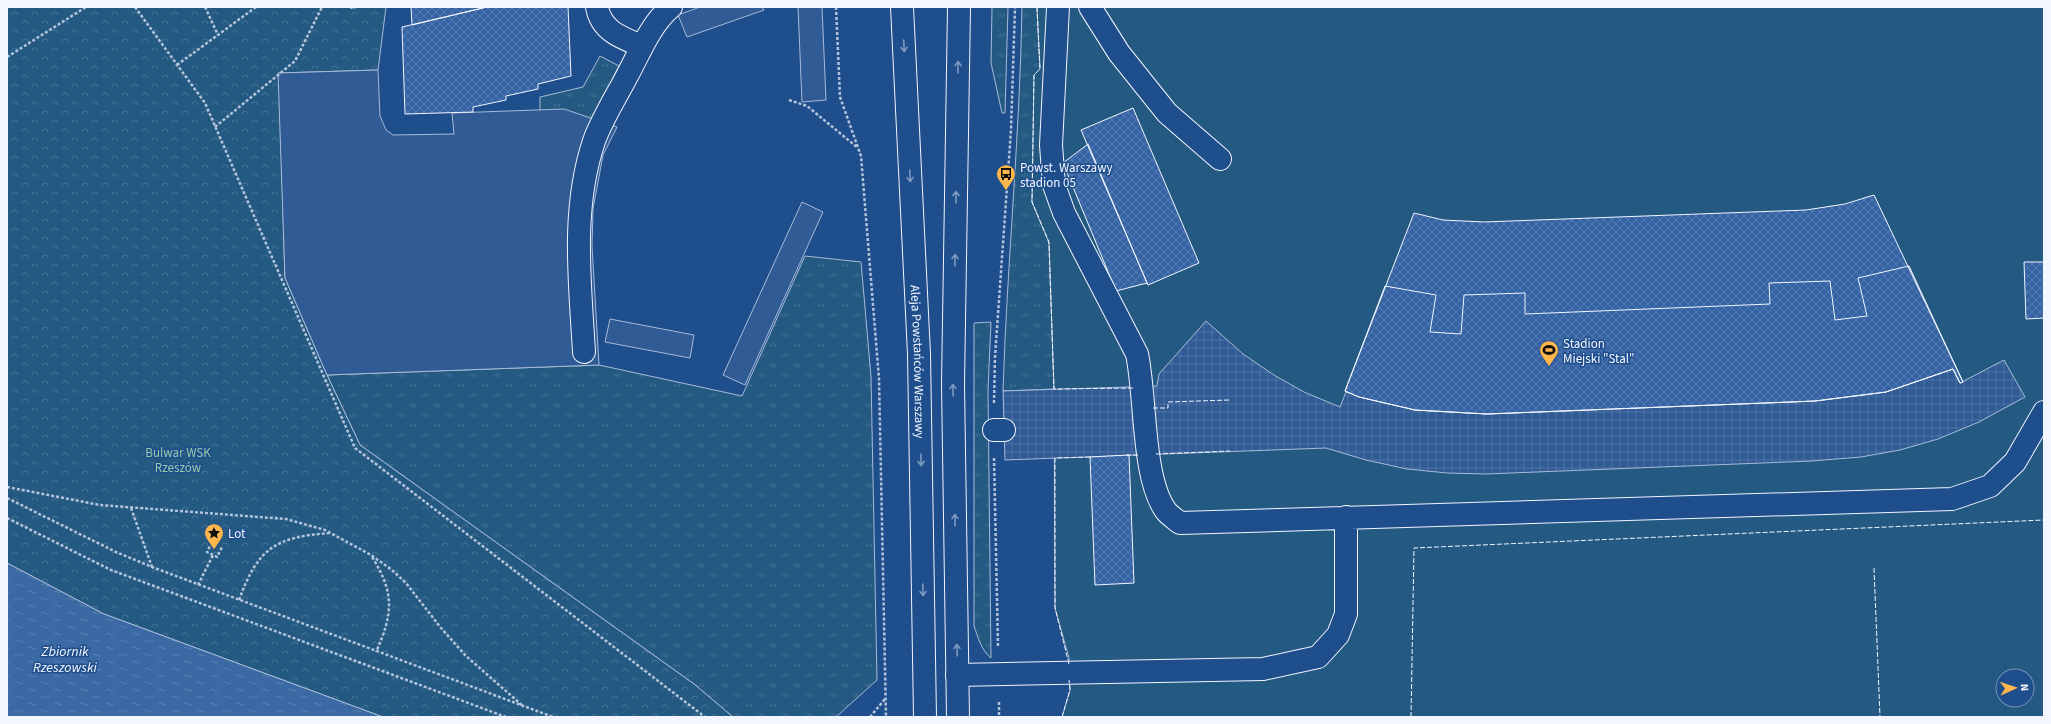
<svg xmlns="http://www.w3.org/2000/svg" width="2051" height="724" font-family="'Source Sans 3',sans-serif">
<defs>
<pattern id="grass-tufts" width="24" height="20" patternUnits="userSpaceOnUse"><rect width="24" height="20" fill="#245a82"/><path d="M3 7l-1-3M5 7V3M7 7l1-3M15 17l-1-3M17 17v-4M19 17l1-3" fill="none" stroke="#447295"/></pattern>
<pattern id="park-crowns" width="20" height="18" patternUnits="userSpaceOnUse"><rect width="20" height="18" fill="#245a82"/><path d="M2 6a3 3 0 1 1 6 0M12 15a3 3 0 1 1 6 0" fill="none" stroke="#447295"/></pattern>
<pattern id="plaza-grid" width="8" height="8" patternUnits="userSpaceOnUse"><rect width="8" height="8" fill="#305b95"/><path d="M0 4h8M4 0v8" fill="none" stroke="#4e73a5"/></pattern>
<pattern id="water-ripples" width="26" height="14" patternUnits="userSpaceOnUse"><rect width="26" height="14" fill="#3b69a3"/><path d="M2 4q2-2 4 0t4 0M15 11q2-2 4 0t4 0" fill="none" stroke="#587fb1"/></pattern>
<pattern id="building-cross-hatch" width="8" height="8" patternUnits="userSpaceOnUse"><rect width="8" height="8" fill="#3563a3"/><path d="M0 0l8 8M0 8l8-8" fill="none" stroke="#537ab1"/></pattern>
</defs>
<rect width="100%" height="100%" fill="#1f4e8c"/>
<!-- grass -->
<path fill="url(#grass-tufts)" stroke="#a8bbd7" d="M992,7h16l-3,106h-3l-11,-50z
M1022,7h15l3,62 -8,133 17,40 5,147 -51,2c4,-128 17,-256 19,-384z
M600,56l19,10 -28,55 -51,-10v-14l43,-10z
M805,256l56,6 10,115 6,303 -41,37h-103l-39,-33 -334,-239 -33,-70 272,-10 143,31z
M991,322l-3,68 3,268c-10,-8 -13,-21 -17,-32v-303z"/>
<!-- park -->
<path fill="url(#park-crowns)" stroke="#a8bbd7" d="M7,7h379l-8,63 -99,3 6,205 42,97 33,70 334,239 39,33h-350l-279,-103 -97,-51z"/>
<!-- garden -->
<path fill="#245a82" stroke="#a8bbd7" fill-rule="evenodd" d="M1037,7h1007v710h-982l8,-27 -1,-32 -14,-50 -1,-219 -5,-146 -17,-41 2,-127 6,-6zM2003,676h24v24h-24z"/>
<!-- parking -->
<path fill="#305b95" stroke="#a8bbd7" d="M700,7h62l2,3 -77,27 -9,-22z
M798,7h24l4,93 -24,2z
M378,70l2,46 6,14 7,5 61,-1 -2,-21 112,-4 53,18 -14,28 -10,54 -1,37 7,119 -272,10 -42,-97 -7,-205z
M802,202l21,10 -78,173 -22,-10z
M610,319l84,16 -4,23 -85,-16z"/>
<!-- plaza -->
<path fill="url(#plaza-grid)" stroke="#a8bbd7" d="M1206,321l37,33 31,21 30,17 36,15 6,-15 69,18 72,4 328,-13 71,-9 67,-23 7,14 44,-23 21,37 -46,25 -41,17 -38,11 -39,7 -49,4 -326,13 -39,-1 -40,-4 -41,-9 -40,-12 -321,12 -2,-69 154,-5 2,-12z"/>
<!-- water -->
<path fill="url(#water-ripples)" stroke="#a8bbd7" d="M7,563l97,51 279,103h-376z"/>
<!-- building -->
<path fill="url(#building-cross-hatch)" stroke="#f2f6ff" d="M411,7h76l-75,18z
M487,7h81l3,69 -33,8v5l-32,7v4l-33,7v5l-68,2 -3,-87z
M1133,108l66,155 -51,22 -67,-155z
M1088,144l59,139 -31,8 -53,-128z
M1874,195l89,187 -3,1 -7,-14 -67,23 -71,9 -328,13 -72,-4 -56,-13 -14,-6 69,-178 29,7 41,2 322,-12 39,-6z
M2024,262h20v56l-18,1z
M1909,266l54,116 -3,1 -7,-14 -67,23 -71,9 -328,13 -72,-4 -56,-13 -14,-6 40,-105 51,9 -6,37 31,2 3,-39 61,-2v21l245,-10 -1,-21 61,-2 5,39 32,-4 -9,-38z
M1129,455l5,128 -39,2 -5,-128z"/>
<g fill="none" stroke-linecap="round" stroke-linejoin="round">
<defs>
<path id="minor" d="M597,7c4,24 25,31 45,39
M1058,7l-7,138 3,40 10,28 73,141c9,42 5,125 29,157 3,4 9,8 14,12l772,-24 38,-13 25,-24 29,-50
M1090,7l29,46 48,60 53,46
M584,352c-4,-70 -13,-142 10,-211 8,-22 22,-44 33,-65 13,-24 23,-51 44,-69
M994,430h10
M957,675l306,-6 55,-12 20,-22 8,-21v-97"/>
<g id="major">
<path id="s1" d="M902,7l17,347 6,363"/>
<path d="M958,717l-5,-333 6,-377"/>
</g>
</defs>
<!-- minor casing -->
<use href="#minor" stroke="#f2f6ff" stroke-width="24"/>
<!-- major casing -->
<use href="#major" stroke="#f2f6ff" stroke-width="24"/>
<!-- path -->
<path stroke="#b3c4dc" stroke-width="2.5" stroke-dasharray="3 2" stroke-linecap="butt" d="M135,7l70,96 150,345 350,269
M205,7l13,28
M350,7l4,2 1,-2
M836,7l4,90 21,59 18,223 7,338
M7,57l79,-50
M177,65l79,-58
M789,100l18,6 51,42
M215,127l80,-66 27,-54
M994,403l1,-46 16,-227 4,-123
M994,458l4,189
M7,487l93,18 186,14 39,11 46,25 21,15 14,13 35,45 25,28 57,50
M7,498l109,54 36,15 401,150
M131,508l21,59
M7,518l104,52 395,147
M212,542l-5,10 10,5 5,-10
M372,557c23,36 21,57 4,95
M198,585l15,-30
M239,600c19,-52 36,-63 91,-67
M999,702v15
M870,717l15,-18"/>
<!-- minor -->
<use href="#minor" stroke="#1f4e8c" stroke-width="22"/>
<!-- major -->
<use href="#major" stroke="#1f4e8c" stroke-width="22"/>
<!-- fence -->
<path stroke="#f2f6ff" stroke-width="1" stroke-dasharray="5 2" stroke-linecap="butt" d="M1037,7l3,62 -6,6 -2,127 17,40 5,147 81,-1
M1153,408h15v-6l61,-2
M1156,454l74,-3
M1126,455h14
M1874,568l6,149
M1069,664l-14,-56v-150l37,-1
M1062,717l8,-27 -1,-10
M1411,717l3,-169 630,-28"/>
</g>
<!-- one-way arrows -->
<defs><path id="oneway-shaft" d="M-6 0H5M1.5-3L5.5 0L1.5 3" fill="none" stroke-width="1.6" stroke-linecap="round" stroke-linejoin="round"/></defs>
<g stroke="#7e9ac0">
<use href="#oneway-shaft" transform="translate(904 46) rotate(87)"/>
<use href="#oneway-shaft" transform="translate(958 67) rotate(-89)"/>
<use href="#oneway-shaft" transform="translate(910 176) rotate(87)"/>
<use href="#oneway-shaft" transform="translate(956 197) rotate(-89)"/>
<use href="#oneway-shaft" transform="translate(955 260) rotate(-89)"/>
<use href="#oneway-shaft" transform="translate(953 390) rotate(-91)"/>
<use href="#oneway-shaft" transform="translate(921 460) rotate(89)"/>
<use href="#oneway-shaft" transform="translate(955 520) rotate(-91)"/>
<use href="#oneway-shaft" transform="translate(923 590) rotate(89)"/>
<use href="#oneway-shaft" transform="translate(957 650) rotate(-91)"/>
</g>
<!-- icons -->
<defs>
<symbol id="bus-pin" viewBox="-11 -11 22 30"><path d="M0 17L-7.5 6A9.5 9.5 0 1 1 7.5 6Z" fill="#ffb74d" stroke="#1f4e8c"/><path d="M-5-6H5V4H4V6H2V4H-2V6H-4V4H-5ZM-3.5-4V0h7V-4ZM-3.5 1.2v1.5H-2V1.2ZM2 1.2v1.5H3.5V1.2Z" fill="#111"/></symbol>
<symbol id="stadium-pin" viewBox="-11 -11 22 30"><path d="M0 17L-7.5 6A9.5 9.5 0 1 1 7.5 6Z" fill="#ffb74d" stroke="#1f4e8c"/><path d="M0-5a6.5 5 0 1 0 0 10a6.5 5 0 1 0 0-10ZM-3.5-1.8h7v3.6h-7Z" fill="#111"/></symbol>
<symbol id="sight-pin" viewBox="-11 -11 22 30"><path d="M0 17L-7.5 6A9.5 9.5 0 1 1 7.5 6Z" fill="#ffb74d" stroke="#1f4e8c"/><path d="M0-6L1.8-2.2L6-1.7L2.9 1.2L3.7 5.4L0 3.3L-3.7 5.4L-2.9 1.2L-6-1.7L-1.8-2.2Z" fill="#111"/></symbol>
</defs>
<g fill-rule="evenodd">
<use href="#bus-pin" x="995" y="163" width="22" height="30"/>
<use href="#stadium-pin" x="1538" y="339" width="22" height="30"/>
<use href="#sight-pin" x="203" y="522" width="22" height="30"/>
</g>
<g text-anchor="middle" stroke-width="3" stroke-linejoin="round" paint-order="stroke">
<!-- poi labels -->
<g font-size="13" fill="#f2f6ff" stroke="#1f4e8c" text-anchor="start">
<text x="1020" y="172">Powst. Warszawy<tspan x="1020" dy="15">stadion 05</tspan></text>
<text x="1563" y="348">Stadion<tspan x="1563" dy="15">Miejski "Stal"</tspan></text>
<text x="228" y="538">Lot</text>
</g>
<!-- street labels -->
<g font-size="13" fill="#f2f6ff" stroke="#1f4e8c">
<text dy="5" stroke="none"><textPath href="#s1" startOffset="355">Aleja Powstańców Warszawy</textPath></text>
</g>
<!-- park labels -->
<g font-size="13" fill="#97c8a6" stroke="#1f4e8c">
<text x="178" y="457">Bulwar WSK<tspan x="178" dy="15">Rzeszów</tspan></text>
</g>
<!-- water labels -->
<g font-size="14" font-style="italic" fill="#f2f6ff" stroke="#1f4e8c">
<text x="65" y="656">Zbiornik<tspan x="65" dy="16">Rzeszowski</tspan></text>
</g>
</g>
<!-- border -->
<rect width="2051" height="724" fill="none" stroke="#f2f6ff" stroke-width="16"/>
<!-- north arrow -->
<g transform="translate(2015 688) rotate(87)"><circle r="19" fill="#1f4e8c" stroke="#7391ba"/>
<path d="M0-3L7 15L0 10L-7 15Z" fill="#ffb74d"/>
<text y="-6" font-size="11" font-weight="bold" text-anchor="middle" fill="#f2f6ff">N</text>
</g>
</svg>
